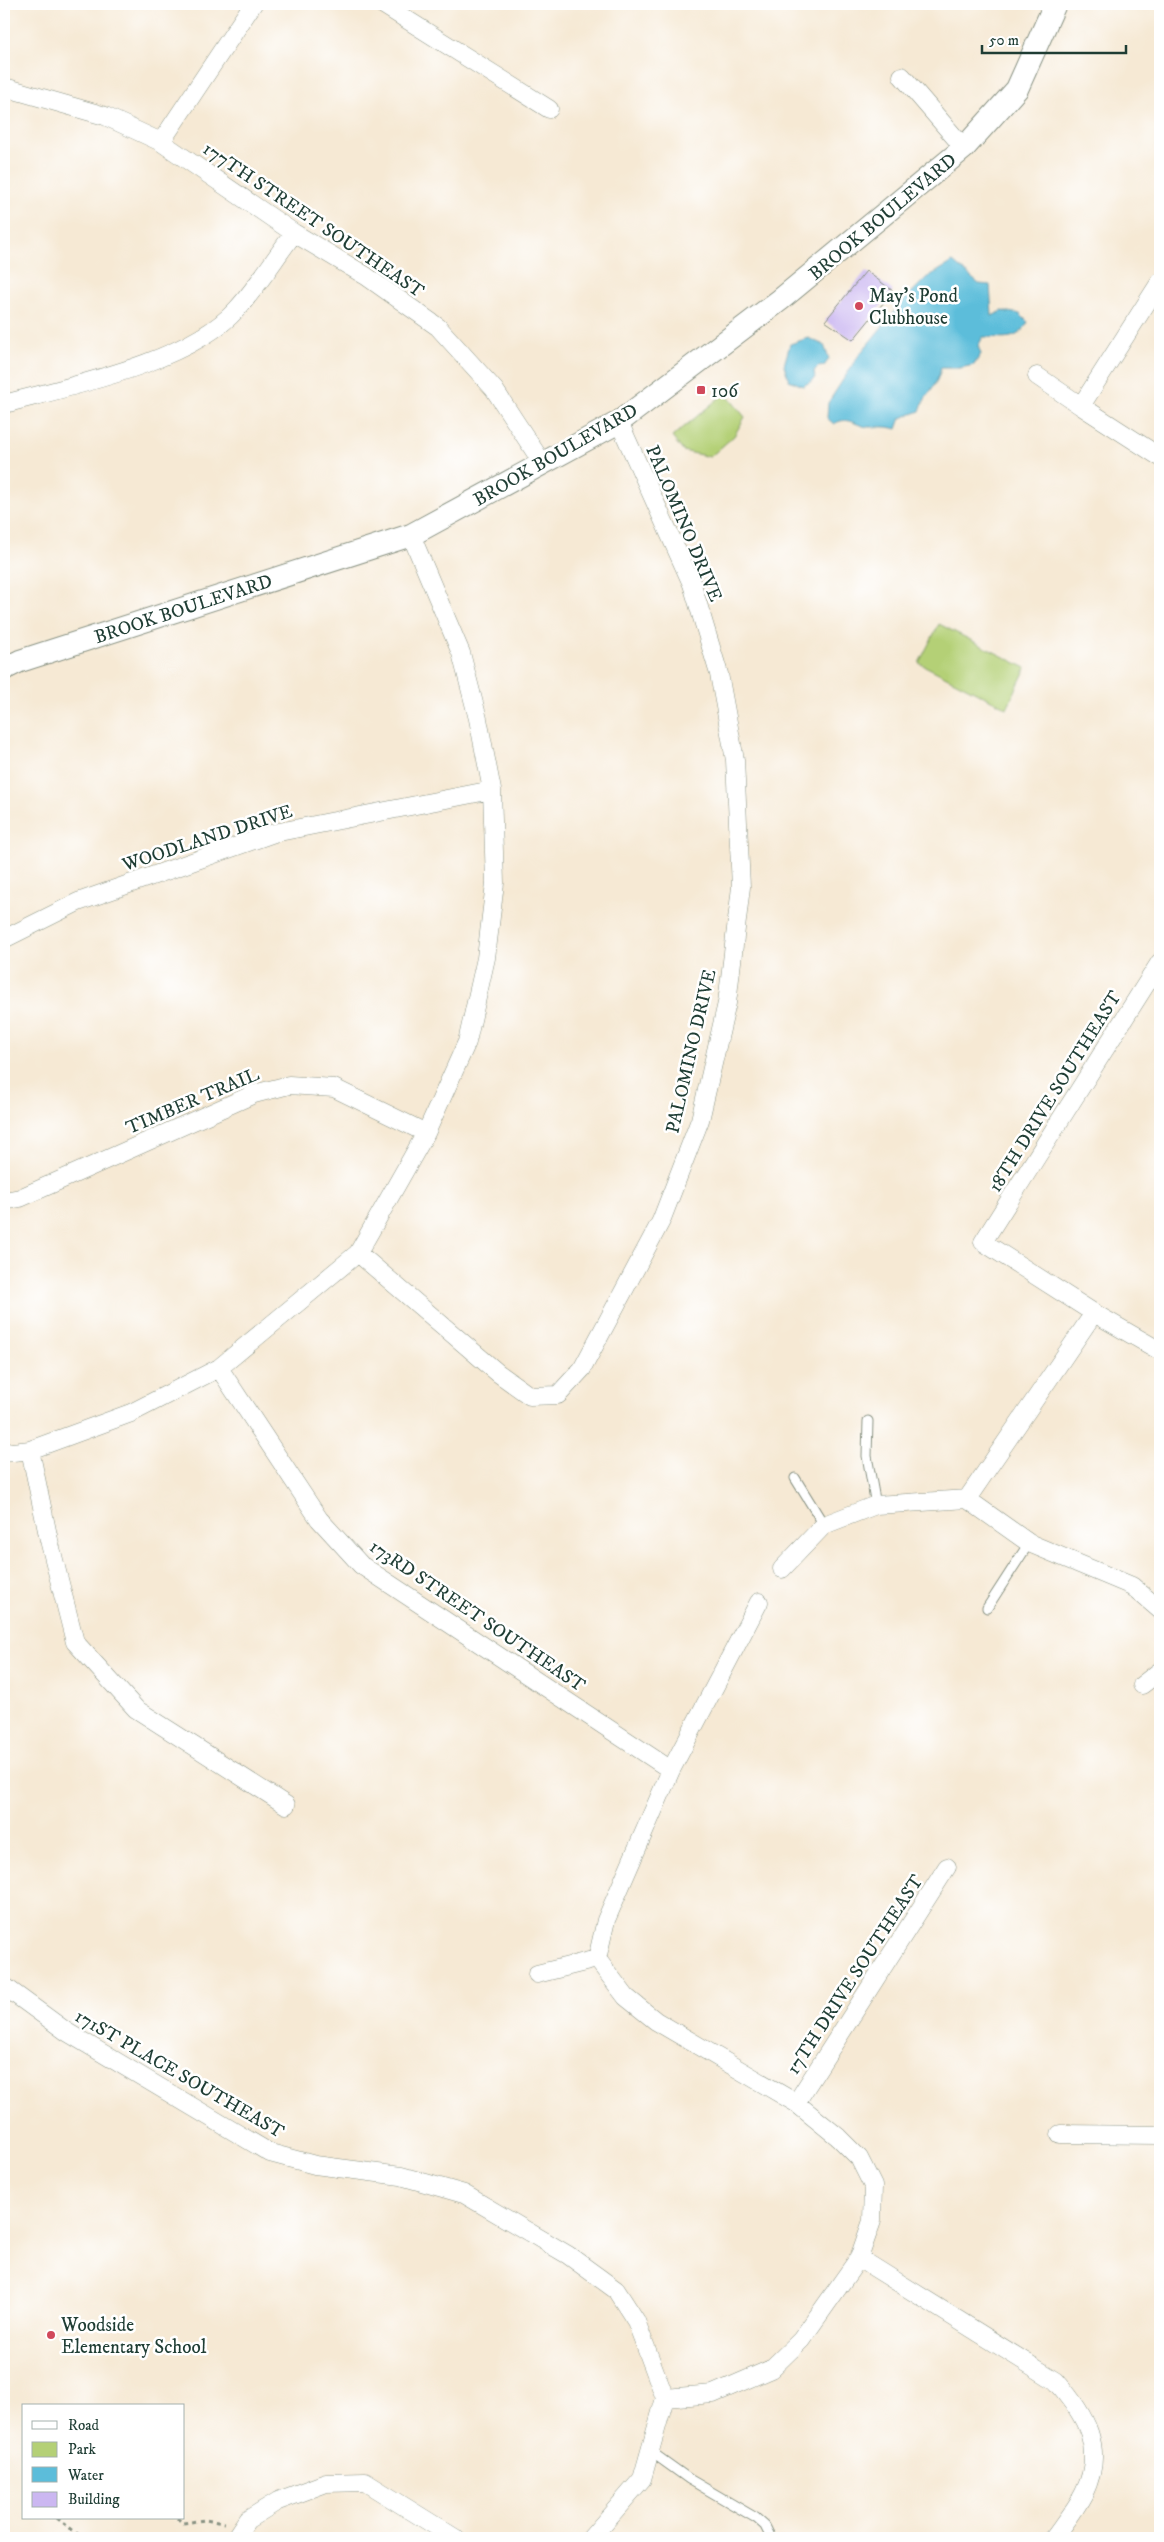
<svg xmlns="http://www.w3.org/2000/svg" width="1164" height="2542" font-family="'IM FELL DW Pica',serif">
<rect width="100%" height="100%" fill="#fff"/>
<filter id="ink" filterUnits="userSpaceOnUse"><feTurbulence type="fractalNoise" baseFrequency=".02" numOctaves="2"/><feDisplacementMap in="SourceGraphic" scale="10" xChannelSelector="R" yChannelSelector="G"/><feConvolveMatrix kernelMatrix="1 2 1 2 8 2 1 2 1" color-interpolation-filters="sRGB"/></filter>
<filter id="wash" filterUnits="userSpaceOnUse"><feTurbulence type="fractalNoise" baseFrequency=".0096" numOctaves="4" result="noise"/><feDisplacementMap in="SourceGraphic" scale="20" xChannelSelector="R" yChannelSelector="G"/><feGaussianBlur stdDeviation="1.12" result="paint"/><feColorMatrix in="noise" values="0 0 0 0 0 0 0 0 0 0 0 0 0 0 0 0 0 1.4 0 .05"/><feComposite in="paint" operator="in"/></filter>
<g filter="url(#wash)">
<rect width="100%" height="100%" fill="#f6e9d4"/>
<!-- green -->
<path fill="#b4d076" stroke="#6a8655" d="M725,393l20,24 -11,19 -24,21 -27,-6 -11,-14z
M939,624l87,44 -19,40 -88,-45z"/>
<!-- water -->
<path fill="#5cbdda" stroke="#3e7d87" d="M953,262l26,22 11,1 2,31 10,-5 18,3 8,8c-11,21 -25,15 -45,15l-5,9 3,8 -7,11 -14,3h-19c-4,20 -16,25 -21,43l-19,7 -4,11c-10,-3 -18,-2 -28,-2 -14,-1 -21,-12 -35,-3l-7,-6 1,-15 31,-48 45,-55 22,-22z
M808,338l16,7 5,14 -5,7 -6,1 -4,4 1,8 -12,7 -14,-6 -5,-15 6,-21z"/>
<g id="blocks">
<!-- building -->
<path fill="#cbb7f1" d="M866,271l27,20 -40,49 -28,-19z"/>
</g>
</g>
<g filter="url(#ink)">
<use href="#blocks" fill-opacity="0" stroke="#8a9384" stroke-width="1"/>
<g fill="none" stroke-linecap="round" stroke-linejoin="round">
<defs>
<path id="service" d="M868,1421l-1,35 9,49
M795,1478l29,47
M987,1608l42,-65
M650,2451l39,28 67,39 9,8 6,12"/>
<path id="minor" d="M382,4l167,105
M902,76l62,72
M4,87l101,29 56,26 133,91 72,43 72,51 56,62 49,75
M161,142l92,-138
M1160,282l-79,124 79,51
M1037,376l44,30
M4,404c67,-18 186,-42 233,-95 21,-23 38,-51 57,-76
M4,939l74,-37 196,-69 218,-43
M1160,962l-177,280 111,71 66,38
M4,1201l16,-3 234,-104 35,-9 45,3 92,45
M358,1253l140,120 32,23 28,-1 24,-26 79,-148 39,-101 27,-117 14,-116 -6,-127 -16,-86 -27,-90 -73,-162
M219,1368l100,151 42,46 310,205
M30,1450l19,90 26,102 61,67 150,96
M4,1453l26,-3 101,-37 88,-45 139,-115 68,-120 41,-91 19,-84 9,-75 -3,-93 -14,-71 -17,-66 -50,-118
M967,1499l127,-186
M967,1499l62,44 103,43 28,24
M782,1569l42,-44 52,-20 91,-6
M1142,1685l18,-14
M597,1959l9,-39 65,-150 88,-168
M537,1974l60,-15 29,38 30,24 140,82 42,34 21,21 14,28 -1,35 -13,37 -58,82 -30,29 -58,25 -48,4 -23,81 -51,59
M4,1986l63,46 203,121 45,12 86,11 63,18 104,61 48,35 20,31 29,77
M796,2103l151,-236
M1060,2134l100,1
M859,2258l197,123c29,33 50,67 28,112 -8,16 -20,31 -30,45
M235,2538l12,-18 31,-19 48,-18 39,-1 90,56"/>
<path id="tertiary" d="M4,669l16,-8 391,-126 208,-113 161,-122 184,-152 53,-59 38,-85"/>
</defs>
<!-- service casing -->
<use href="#service" stroke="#8a9384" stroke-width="11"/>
<!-- minor casing -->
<use href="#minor" stroke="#8a9384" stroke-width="19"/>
<!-- tertiary casing -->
<use href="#tertiary" stroke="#8a9384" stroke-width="24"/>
<!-- path -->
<path stroke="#8a9384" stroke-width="3" stroke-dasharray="4 4" stroke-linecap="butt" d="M57,2518l26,20
M177,2518l6,5 22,-3 19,3"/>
<!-- service -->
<use href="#service" stroke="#fff" stroke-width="9"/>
<!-- minor -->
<use href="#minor" stroke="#fff" stroke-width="18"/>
<!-- tertiary -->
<use href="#tertiary" stroke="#fff" stroke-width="22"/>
</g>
</g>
<!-- markers -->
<g fill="#d1495b" stroke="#fff" stroke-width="2">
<circle cx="859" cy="306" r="5"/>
<rect x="696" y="385" width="10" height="10" rx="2.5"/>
<circle cx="51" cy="2335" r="5"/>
</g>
<g text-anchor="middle" stroke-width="5" stroke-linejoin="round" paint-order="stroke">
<!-- street labels -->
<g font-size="19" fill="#1f3d34" stroke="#fff">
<text transform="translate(882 216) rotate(-40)" y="7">BROOK BOULEVARD</text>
<text transform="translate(314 219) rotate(34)" y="7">177TH STREET SOUTHEAST</text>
<text transform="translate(555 454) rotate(-30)" y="7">BROOK BOULEVARD</text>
<text transform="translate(685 523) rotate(67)" y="7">PALOMINO DRIVE</text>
<text transform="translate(183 608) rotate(-18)" y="7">BROOK BOULEVARD</text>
<text transform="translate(207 837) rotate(-18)" y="7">WOODLAND DRIVE</text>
<text transform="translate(690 1051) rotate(-77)" y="7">PALOMINO DRIVE</text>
<text transform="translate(1054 1091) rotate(-58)" y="7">18TH DRIVE SOUTHEAST</text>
<text transform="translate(192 1100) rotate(-23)" y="7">TIMBER TRAIL</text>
<text transform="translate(478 1615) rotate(34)" y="7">173RD STREET SOUTHEAST</text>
<text transform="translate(854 1974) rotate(-57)" y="7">17TH DRIVE SOUTHEAST</text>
<text transform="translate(180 2073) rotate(30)" y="7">171ST PLACE SOUTHEAST</text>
</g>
<!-- poi labels -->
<g font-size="19" fill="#1f3d34" stroke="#fff" text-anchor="start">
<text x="869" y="302">May's Pond<tspan x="869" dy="22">Clubhouse</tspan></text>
<text x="711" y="397">106</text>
<text x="61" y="2331">Woodside<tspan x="61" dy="22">Elementary School</tspan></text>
</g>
</g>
<!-- margin -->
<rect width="1164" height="2542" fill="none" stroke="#fff" stroke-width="20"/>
<!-- legend -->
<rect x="22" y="2404" width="162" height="115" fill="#ffffff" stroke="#a5b1ae"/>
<rect x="32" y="2421" width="25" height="8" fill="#ffffff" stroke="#a5b1ae"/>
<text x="68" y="2430" font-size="15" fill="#1f3d34">Road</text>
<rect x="32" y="2442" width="25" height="15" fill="#b4d076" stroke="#a5b1ae"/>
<text x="68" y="2454" font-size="15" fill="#1f3d34">Park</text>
<rect x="32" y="2467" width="25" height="15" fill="#5cbdda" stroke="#a5b1ae"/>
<text x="68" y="2480" font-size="15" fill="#1f3d34">Water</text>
<rect x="32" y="2492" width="25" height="15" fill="#cbb7f1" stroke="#a5b1ae"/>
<text x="68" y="2504" font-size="15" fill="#1f3d34">Building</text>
<!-- scale -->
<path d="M982 45v8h144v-8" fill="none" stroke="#1f3d34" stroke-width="2.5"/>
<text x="989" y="45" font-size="15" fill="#1f3d34" stroke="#ffffff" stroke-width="4" paint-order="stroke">50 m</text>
</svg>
